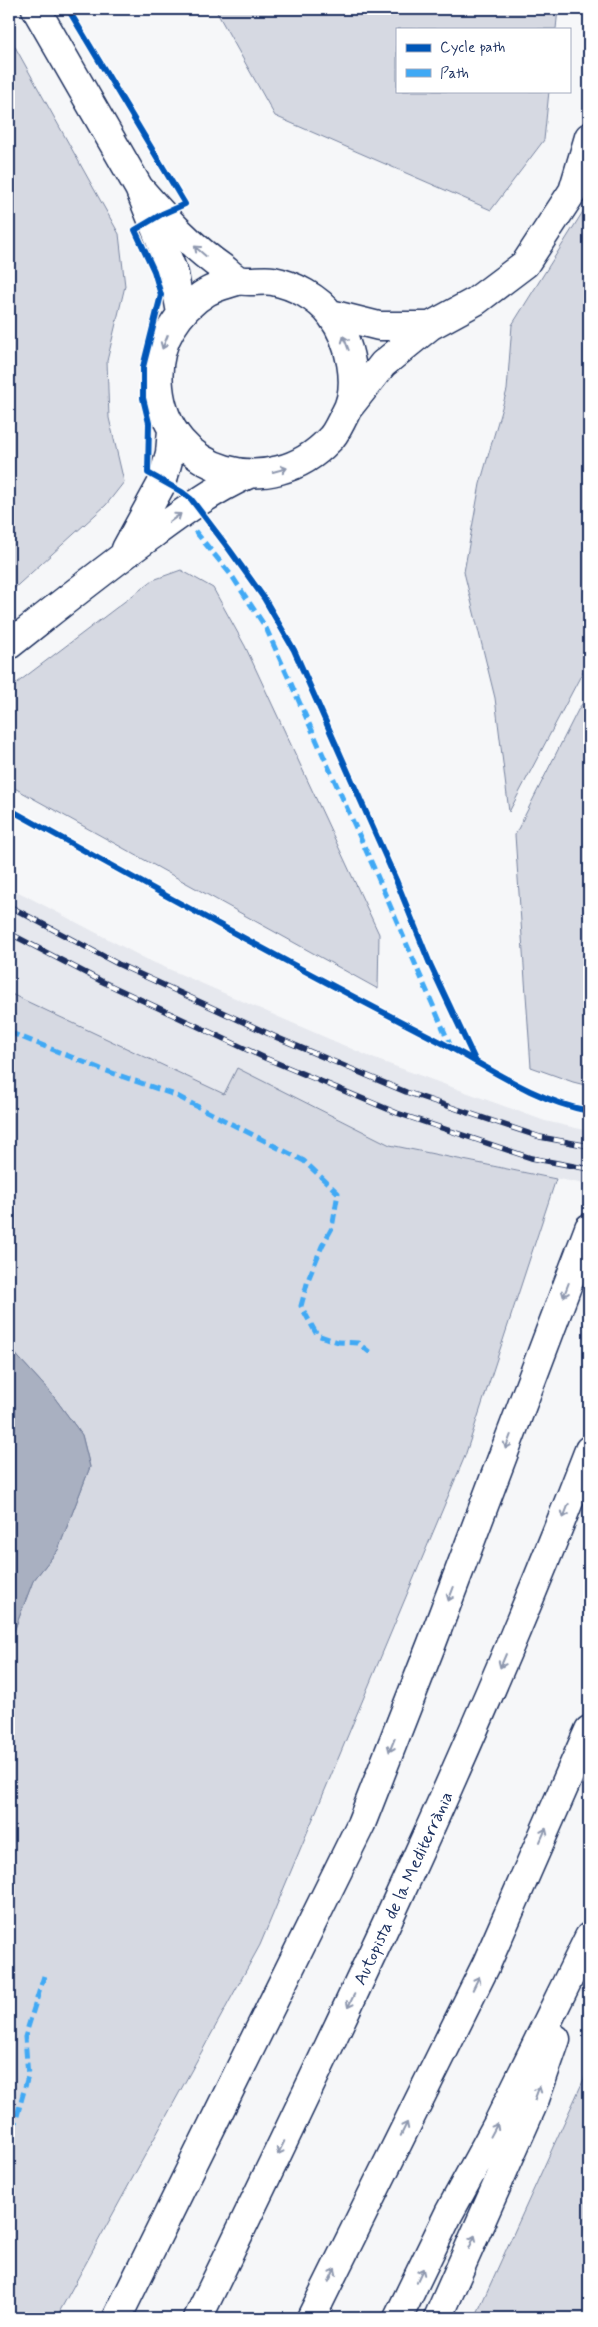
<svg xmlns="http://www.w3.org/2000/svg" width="598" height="2327" font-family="Mynerve,sans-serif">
<rect width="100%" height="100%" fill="#f6f7f9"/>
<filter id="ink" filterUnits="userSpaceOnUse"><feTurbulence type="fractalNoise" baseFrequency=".02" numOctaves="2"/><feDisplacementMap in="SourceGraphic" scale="10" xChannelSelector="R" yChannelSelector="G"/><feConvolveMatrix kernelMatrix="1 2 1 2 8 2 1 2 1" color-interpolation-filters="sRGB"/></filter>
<g filter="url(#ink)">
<!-- built -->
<path fill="#e6e8ee" d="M9,887l139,73 227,99 170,62 44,10v54l-199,-40 -153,-76 -13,25 -215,-101z"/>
<!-- green -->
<path fill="#d6d9e2" stroke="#7884a0" d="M215,9h343l-2,20h-159v62h152l-5,49 -53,70 -216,-94z
M9,36l110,198 6,52 -18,75 2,57 15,64 -18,23 -97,88z
M589,202v458l-80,152 -14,-114 -31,-126 16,-88 27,-94 5,-65z
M181,570l32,18 32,58 134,288 -1,55 -369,-204v-96l144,-109z
M589,695v391l-16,-4 -42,-15 -16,-232 64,-127z
M9,993l215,101 13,-26 153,77 166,34 -91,277 -205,489 -204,373h-47v-674l24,-63 25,-31 32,-83 -8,-32 -31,-42 -42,-46z
M589,2068v250h-114l5,-11z"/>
<!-- water -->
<path fill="#a9b0c1" stroke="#707c99" d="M9,1347l42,46 31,42 8,32 -32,83 -25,31 -24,63z"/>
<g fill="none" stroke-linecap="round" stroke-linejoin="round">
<defs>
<path id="minor" d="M36,9l103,179 35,86 7,39
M139,188c26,30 52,58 85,81 4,3 10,9 15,11 10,3 24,-1 34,1 21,4 45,17 58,34 19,25 30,71 14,99 -5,9 -9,20 -16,26 -58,62 -162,34 -170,-53 -2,-21 1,-40 12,-58 9,-15 21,-28 36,-37 10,-6 22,-8 32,-12
M331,314l48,12h51
M349,407l34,-43 47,-38 46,-25 49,-37 48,-73 16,-54
M126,549l36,-66 8,-30 2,-23
M9,645c47,-37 94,-75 143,-110 31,-23 61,-45 97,-61"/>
<path id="trunk" d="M117,2318l244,-494 71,-181 157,-415
M398,2318l51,-105 48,-88 92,-188
M438,2318l96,-216 22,-63"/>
<path id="motorway" d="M198,2318c139,-286 277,-572 391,-868
M311,2318l175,-353 103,-235"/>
</defs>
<!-- minor casing -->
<use href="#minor" stroke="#1b2f5e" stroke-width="31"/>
<!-- trunk casing -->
<use href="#trunk" stroke="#1b2f5e" stroke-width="31"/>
<!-- motorway casing -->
<use href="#motorway" stroke="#1b2f5e" stroke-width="31"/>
<!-- minor -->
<use href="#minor" stroke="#fff" stroke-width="28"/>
<!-- trunk -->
<use href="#trunk" stroke="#fff" stroke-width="28"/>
<!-- motorway -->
<use href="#motorway" stroke="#fff" stroke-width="28"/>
<defs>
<path id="rail" d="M9,906l109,58 160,74 128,54 134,45 49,9
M9,933l92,48 164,77 132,55 134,45 58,11"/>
</defs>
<!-- rail casing -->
<use href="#rail" stroke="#1b2f5e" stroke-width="5.5"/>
<!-- rail -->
<use href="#rail" stroke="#fff" stroke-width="4" stroke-dasharray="11" stroke-linecap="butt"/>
<!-- quiet -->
<path stroke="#3fa9f5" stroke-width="5" stroke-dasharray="10 5" stroke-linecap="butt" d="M195,531l37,45 34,52 107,238 78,181
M9,1032l92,37 74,26 129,66 34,32 -6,35 -10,18 -14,34 -7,26 16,29 21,7 20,1 15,12
M9,2145l19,-69 -3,-39 19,-61"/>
<defs>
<path id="cycleway" d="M68,9l117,195 -23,10 -27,16 19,41 7,24 -18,72v31l6,25 -1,50 34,19 9,7 38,50 35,49 30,52 102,230 34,84 46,98
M9,809c139,77 278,154 420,227 52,26 102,64 160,75"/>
</defs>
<!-- cycleway casing -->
<use href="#cycleway" stroke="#fff" stroke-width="9"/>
<!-- cycleway -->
<use href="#cycleway" stroke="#0057b8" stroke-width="6"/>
</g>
<!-- one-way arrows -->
<defs><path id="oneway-shaft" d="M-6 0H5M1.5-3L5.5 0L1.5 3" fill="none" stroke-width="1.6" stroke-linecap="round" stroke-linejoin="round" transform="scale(1.25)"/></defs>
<g stroke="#8d97ae">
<use href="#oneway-shaft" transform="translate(200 251) rotate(-139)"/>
<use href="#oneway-shaft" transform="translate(165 342) rotate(112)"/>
<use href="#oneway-shaft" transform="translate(346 343) rotate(-111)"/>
<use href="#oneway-shaft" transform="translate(280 470) rotate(-15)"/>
<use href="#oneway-shaft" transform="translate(175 518) rotate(-36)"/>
<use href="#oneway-shaft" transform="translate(566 1290) rotate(111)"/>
<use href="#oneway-shaft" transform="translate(508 1442) rotate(111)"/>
<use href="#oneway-shaft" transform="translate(566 1511) rotate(111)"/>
<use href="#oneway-shaft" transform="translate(451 1594) rotate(111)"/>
<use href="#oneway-shaft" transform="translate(503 1661) rotate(113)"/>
<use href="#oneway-shaft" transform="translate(392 1745) rotate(112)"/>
<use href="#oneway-shaft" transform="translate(543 1835) rotate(-66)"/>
<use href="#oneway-shaft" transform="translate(476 1983) rotate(-64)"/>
<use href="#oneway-shaft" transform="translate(351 2001) rotate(116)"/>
<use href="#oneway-shaft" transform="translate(537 2093) rotate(-70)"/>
<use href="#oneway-shaft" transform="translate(404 2129) rotate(-64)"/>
<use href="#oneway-shaft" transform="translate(494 2130) rotate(-62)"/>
<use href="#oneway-shaft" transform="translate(281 2148) rotate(116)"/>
<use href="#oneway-shaft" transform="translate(472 2242) rotate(-66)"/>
<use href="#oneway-shaft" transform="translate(332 2275) rotate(-64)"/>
<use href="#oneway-shaft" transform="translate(420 2275) rotate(-65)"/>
</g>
</g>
<g text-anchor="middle" stroke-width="4.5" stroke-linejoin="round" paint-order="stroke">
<!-- street labels -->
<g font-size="18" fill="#1b2f5e" stroke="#fff">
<text transform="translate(403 1888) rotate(-65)" y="6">Autopista de la Mediterrània</text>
</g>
</g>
<!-- margin -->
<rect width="598" height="2327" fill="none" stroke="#fff" stroke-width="30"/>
<rect x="15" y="15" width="568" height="2297" fill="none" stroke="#1b2f5e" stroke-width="2" filter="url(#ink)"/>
<!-- legend -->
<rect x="396" y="28" width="175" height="65" fill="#ffffff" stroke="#a4acbf"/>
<rect x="406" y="44" width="25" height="8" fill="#0057b8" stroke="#a4acbf"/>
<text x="440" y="52" font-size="15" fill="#1b2f5e">Cycle path</text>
<rect x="406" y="69" width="25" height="8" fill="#3fa9f5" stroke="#a4acbf"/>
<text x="440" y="78" font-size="15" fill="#1b2f5e">Path</text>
</svg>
